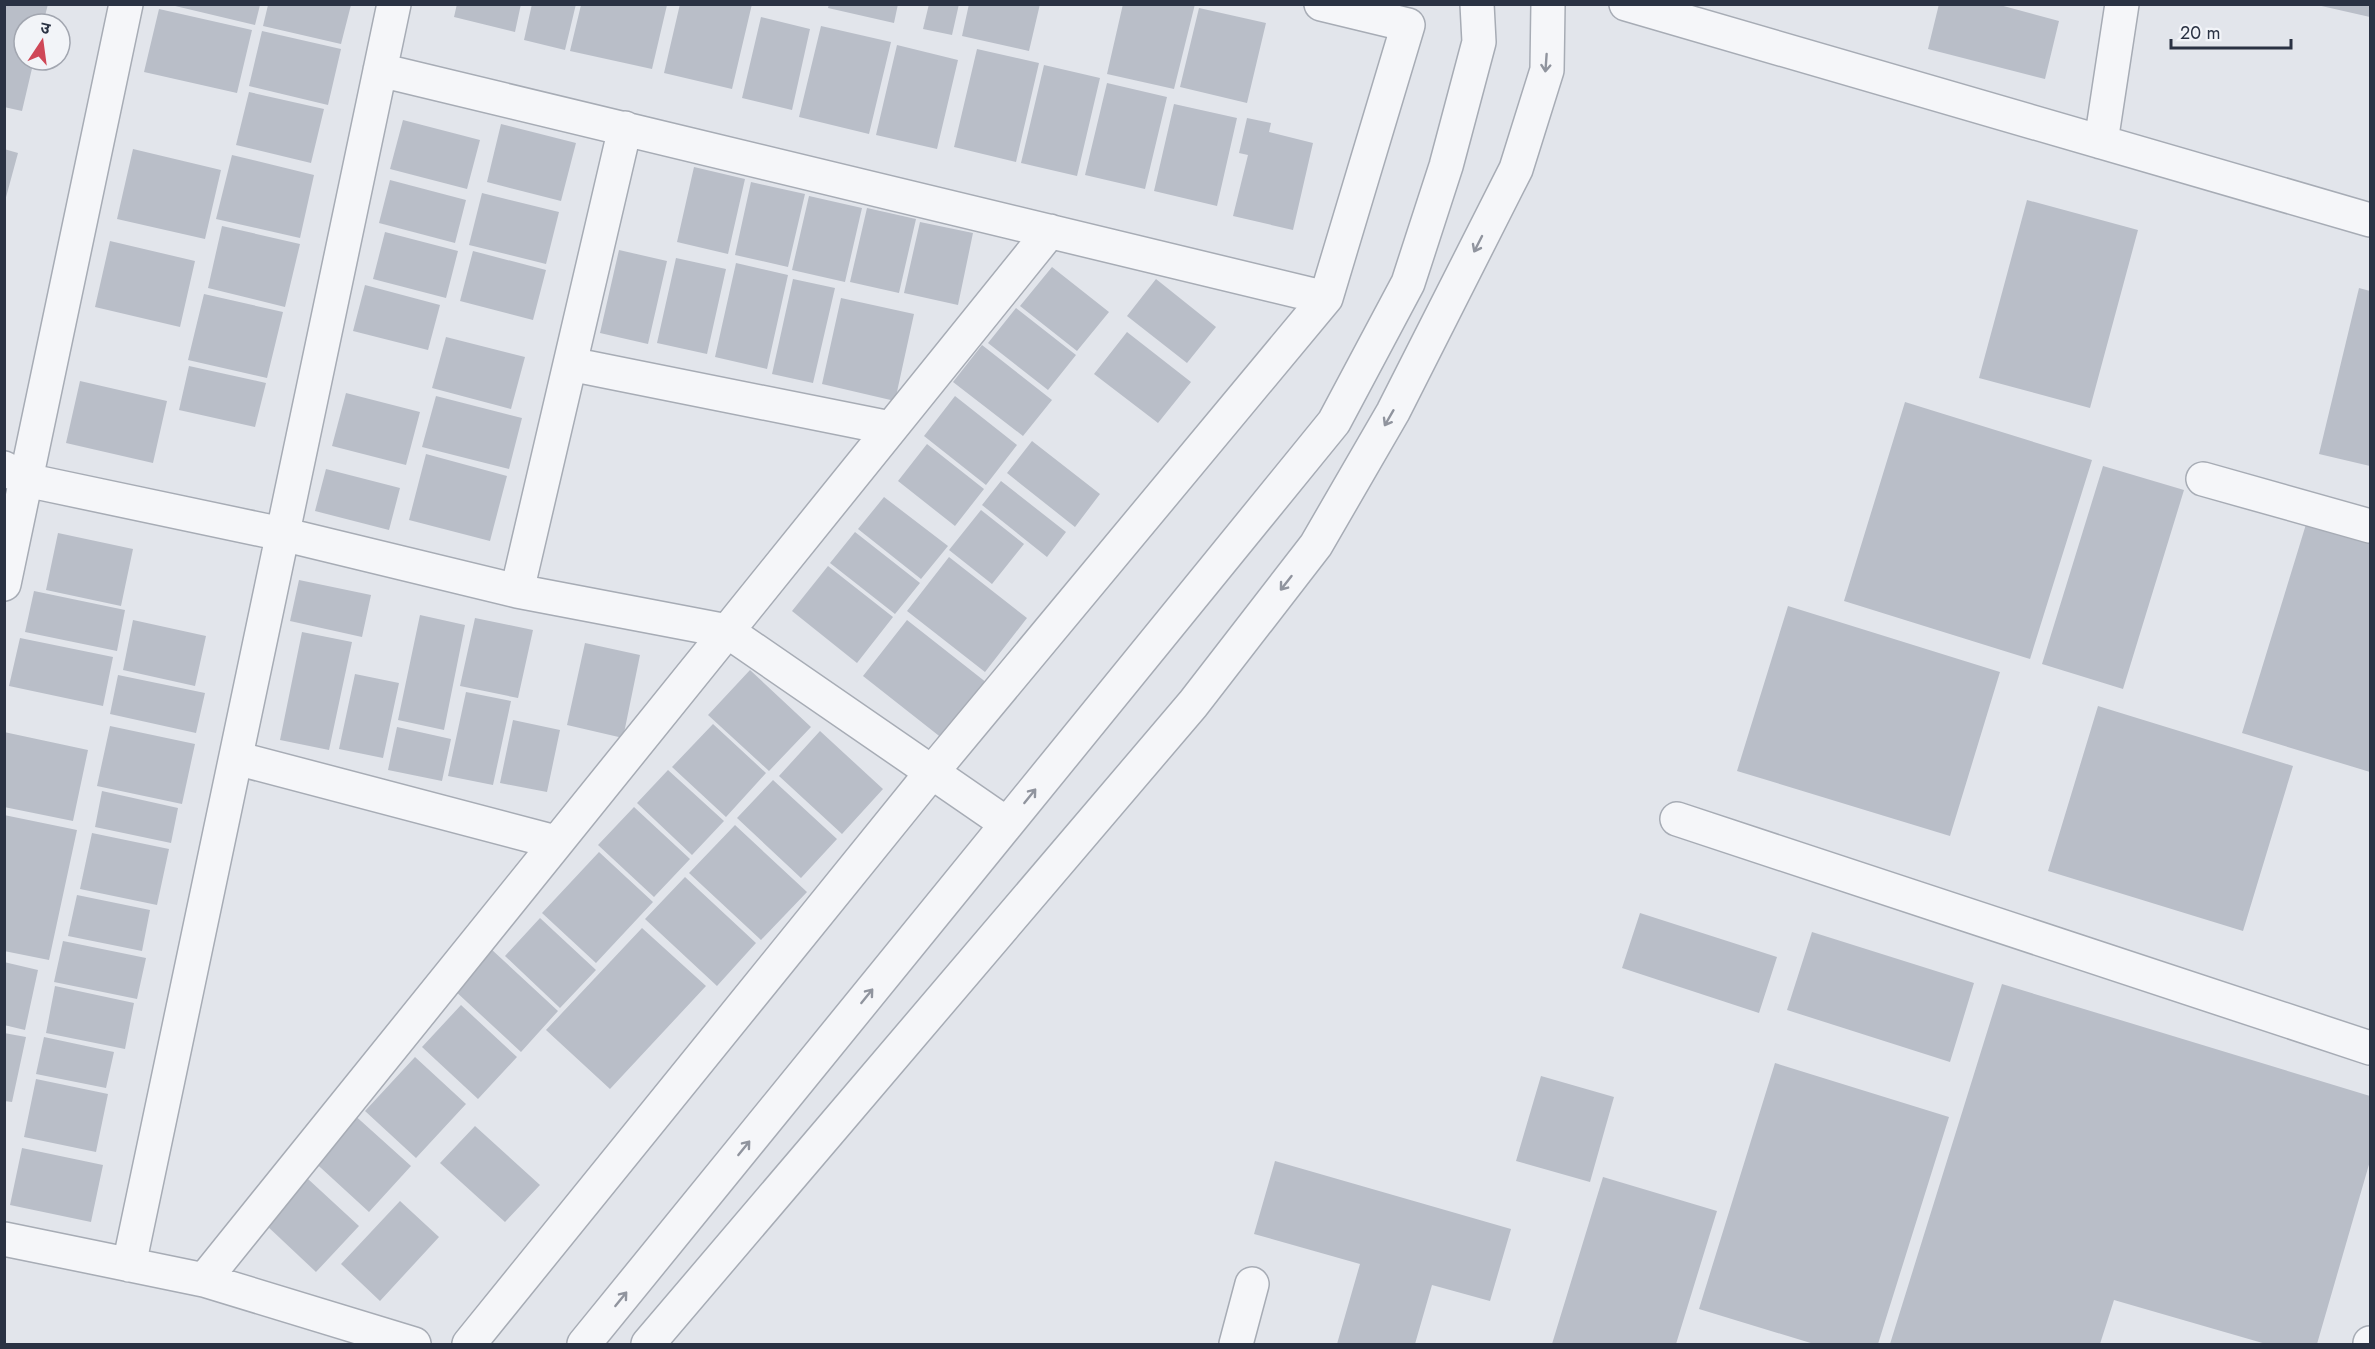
<svg xmlns="http://www.w3.org/2000/svg" width="2375" height="1349" font-family="Jost,'Noto Sans Devanagari',sans-serif">
<rect width="100%" height="100%" fill="#e2e5eb"/>
<!-- building -->
<path fill="#b9bec8" d="M4,4h44l-5,20h-19v36h10l-12,51 -18,-4z
M457,4h64l-6,28 -61,-15z
M532,4h44l-11,46 -41,-10z
M680,4h72l-20,85 -68,-16z
M829,4h69l-4,19 -66,-15z
M929,4h30l-7,31 -29,-6z
M969,4h71l-11,47 -67,-15z
M1123,4h72l-21,85 -67,-15z
M1939,4h57l63,17 -14,58 -117,-30z
M2317,4h53v13l-53,-12z
M171,5h89l-5,20z
M268,5h83l-10,39 -78,-18z
M581,5h86l-15,64 -82,-18z
M1199,8l67,15 -19,80 -67,-16z
M159,9l93,21 -15,63 -93,-21z
M761,17l49,12 -18,81 -50,-12z
M821,26l70,16 -22,92 -70,-17z
M262,31l79,18 -13,56 -79,-19z
M897,45l61,15 -21,89 -61,-14z
M977,49l62,14 -23,99 -62,-15z
M1044,65l56,13 -23,98 -56,-13z
M1107,83l60,14 -22,92 -60,-14z
M249,92l75,17 -13,54 -75,-18z
M1174,104l63,14 -20,88 -63,-15z
M1247,118l24,5 -2,9 44,11 -20,87 -60,-14 15,-61 -9,-2z
M403,120l77,20 -13,49 -77,-20z
M501,124l75,19 -15,58 -74,-19z
M4,149l14,4 -13,48h-1z
M133,149l88,21 -16,69 -88,-20z
M232,155l82,20 -14,63 -84,-19z
M694,167l51,12 -17,75 -51,-12z
M390,180l76,20 -11,43 -76,-20z
M751,182l54,12 -17,73 -53,-12z
M482,193l77,19 -13,52 -77,-19z
M809,196l53,12 -17,74 -53,-12z
M2027,200l111,30 -48,178 -111,-30z
M867,208l49,11 -17,74 -49,-11z
M920,222l53,11 -15,72 -54,-12z
M222,226l78,18 -15,63 -77,-19z
M385,232l73,19 -12,47 -73,-19z
M110,241l85,20 -15,66 -85,-20z
M619,250l48,11 -19,83 -48,-11z
M473,251l73,19 -13,50 -73,-19z
M676,258l50,11 -19,85 -50,-11z
M736,263l52,12 -21,94 -52,-12z
M1052,267l57,45 -32,39 -57,-45z
M793,279l42,9 -22,95 -41,-9z
M1156,279l60,48 -29,36 -60,-47z
M365,285l75,20 -12,45 -75,-19z
M2359,288l11,3v175l-51,-12z
M204,294l79,18 -16,66 -79,-18z
M841,298l73,16 -19,87 -73,-17z
M1016,308l60,47 -28,35 -60,-47z
M1127,332l64,50 -33,41 -64,-49z
M446,337l79,20 -14,52 -79,-21z
M982,345l70,55 -29,36 -70,-54z
M189,366l77,17 -11,44 -76,-17z
M80,381l87,20 -14,62 -87,-20z
M346,393l74,19 -14,53 -74,-19z
M436,396l86,22 -13,51 -87,-22z
M955,396l62,49 -31,40 -62,-49z
M1905,402l187,58 -62,199 -186,-58z
M1032,441l68,53 -25,33 -68,-54z
M927,444l57,45 -29,37 -57,-45z
M426,454l81,22 -17,65 -81,-21z
M2103,466l81,24 -61,199 -81,-25z
M326,469l74,19 -11,42 -74,-19z
M1001,481l65,51 -19,25 -65,-52z
M884,497l64,49 -27,33 -63,-50z
M981,510l43,34 -32,40 -43,-34z
M2307,521l63,19v232l-128,-39z
M855,532l65,51 -25,31 -65,-51z
M58,533l75,16 -12,57 -75,-16z
M949,557l78,61 -42,54 -78,-61z
M828,566l65,51 -36,46 -65,-52z
M299,580l72,15 -9,42 -72,-16z
M34,591l91,19 -8,41 -92,-19z
M1788,606l212,66 -50,164 -213,-65z
M420,615l45,10 -21,105 -46,-10z
M475,618l58,12 -15,68 -58,-12z
M133,620l73,16 -11,50 -72,-16z
M907,620l80,63 -44,56 -80,-63z
M302,632l50,10 -23,108 -49,-10z
M20,638l93,19 -10,49 -94,-20z
M585,643l55,12 -17,83 -56,-13z
M750,670l61,57 -42,44 -61,-56z
M355,674l44,9 -16,75 -44,-9z
M118,675l87,18 -9,40 -86,-19z
M466,692l45,9 -18,84 -45,-9z
M2098,706l195,60 -50,165 -195,-60z
M513,720l47,10 -13,62 -47,-9z
M713,724l53,49 -40,44 -54,-50z
M110,726l85,18 -13,60 -85,-18z
M397,727l54,12 -9,42 -54,-11z
M820,731l63,58 -41,45 -63,-58z
M4,732l84,18 -15,71 -69,-14z
M668,770l56,51 -32,34 -55,-52z
M773,780l64,59 -36,39 -64,-60z
M102,791l76,17 -7,35 -76,-16z
M634,807l56,52 -36,38 -56,-52z
M4,815l73,15 -28,130 -45,-9z
M735,825l72,67 -46,48 -72,-67z
M92,833l77,16 -12,56 -77,-16z
M599,852l54,50 -57,61 -54,-50z
M685,877l71,66 -39,43 -72,-67z
M77,895l73,15 -8,41 -74,-15z
M1640,913l137,44 -18,56 -137,-45z
M540,918l56,52 -36,38 -55,-52z
M642,928l64,58 -96,103 -64,-59z
M1812,932l162,51 -24,79 -163,-52z
M63,941l83,17 -9,41 -83,-17z
M491,949l67,62 -37,41 -68,-63z
M4,962l34,8 -13,60 -21,-5z
M2002,984l368,112v65l-53,183h-51l-152,-44 -14,44h-210z
M55,986l79,17 -9,46 -79,-16z
M461,1005l56,52 -39,42 -56,-52z
M4,1033l22,4 -14,65 -8,-1z
M44,1037l70,15 -8,36 -70,-14z
M415,1057l51,47 -50,54 -51,-47z
M1775,1063l174,54 -71,227h-64l-115,-35z
M1541,1076l73,21 -24,85 -74,-21z
M36,1079l72,15 -12,58 -72,-15z
M351,1112l60,54 -42,46 -60,-55z
M475,1126l65,59 -35,37 -65,-59z
M22,1148l81,17 -12,57 -81,-17z
M1275,1161l236,68 -21,72 -58,-16 -17,59h-78l23,-80 -106,-30z
M1603,1177l114,34 -41,133h-124z
M308,1179l51,47 -43,46 -51,-48z
M400,1201l39,36 -59,64 -39,-37z"/>
<g fill="none" stroke-linecap="round" stroke-linejoin="round">
<defs>
<path id="minor" d="M1626,4l744,216
M380,70l946,228
M2101,142l21,-138
M570,364l320,64
M4,468l22,12 256,54 235,57 210,40 280,193
M2203,479l167,47
M4,584l122,-580
M517,591l108,-463
M236,758l319,84
M1677,819l693,229
M4,1239l200,41 210,64
M129,1265l265,-1261
M204,1280l846,-1049
M469,1344l463,-572 394,-474 82,-273 -87,-21
M584,1344l750,-922 74,-139 38,-117 33,-124 -2,-38
M648,1344l545,-640 123,-159 77,-133 123,-243 31,-99 1,-66
M1236,1344l16,-60
M2370,1344v-1"/>
</defs>
<!-- minor casing -->
<use href="#minor" stroke="#a7acb5" stroke-width="36"/>
<!-- minor -->
<use href="#minor" stroke="#f5f6f9" stroke-width="33"/>
</g>
<!-- one-way arrows -->
<defs><path id="oneway-shaft" d="M-6 0H5M1.5-3L5.5 0L1.5 3" fill="none" stroke-width="1.6" stroke-linecap="round" stroke-linejoin="round" transform="scale(1.5)"/></defs>
<g stroke="#90949e">
<use href="#oneway-shaft" transform="translate(1546 63) rotate(94)"/>
<use href="#oneway-shaft" transform="translate(1478 244) rotate(117)"/>
<use href="#oneway-shaft" transform="translate(1389 418) rotate(120)"/>
<use href="#oneway-shaft" transform="translate(1286 583) rotate(128)"/>
<use href="#oneway-shaft" transform="translate(1030 796) rotate(-51)"/>
<use href="#oneway-shaft" transform="translate(867 996) rotate(-51)"/>
<use href="#oneway-shaft" transform="translate(744 1148) rotate(-51)"/>
<use href="#oneway-shaft" transform="translate(621 1299) rotate(-51)"/>
</g>
<!-- border -->
<rect width="2375" height="1349" fill="none" stroke="#2a3243" stroke-width="12"/>
<!-- north arrow -->
<g transform="translate(42 42) rotate(13)"><circle r="28" fill="#f2f4f8" stroke="#a2a6b0" stroke-width="1.5"/>
<path d="M0-4.5L10 22L0 15L-10 22Z" fill="#cf4757"/>
<text y="-9" font-size="16" font-weight="bold" text-anchor="middle" fill="#2a3243">उ</text>
</g>
<!-- scale -->
<path d="M2171 39v9h120v-9" fill="none" stroke="#2a3243" stroke-width="3"/>
<text x="2180" y="39" font-size="18" fill="#2a3243" stroke="#f2f4f8" stroke-width="4.5" paint-order="stroke">20 m</text>
</svg>
